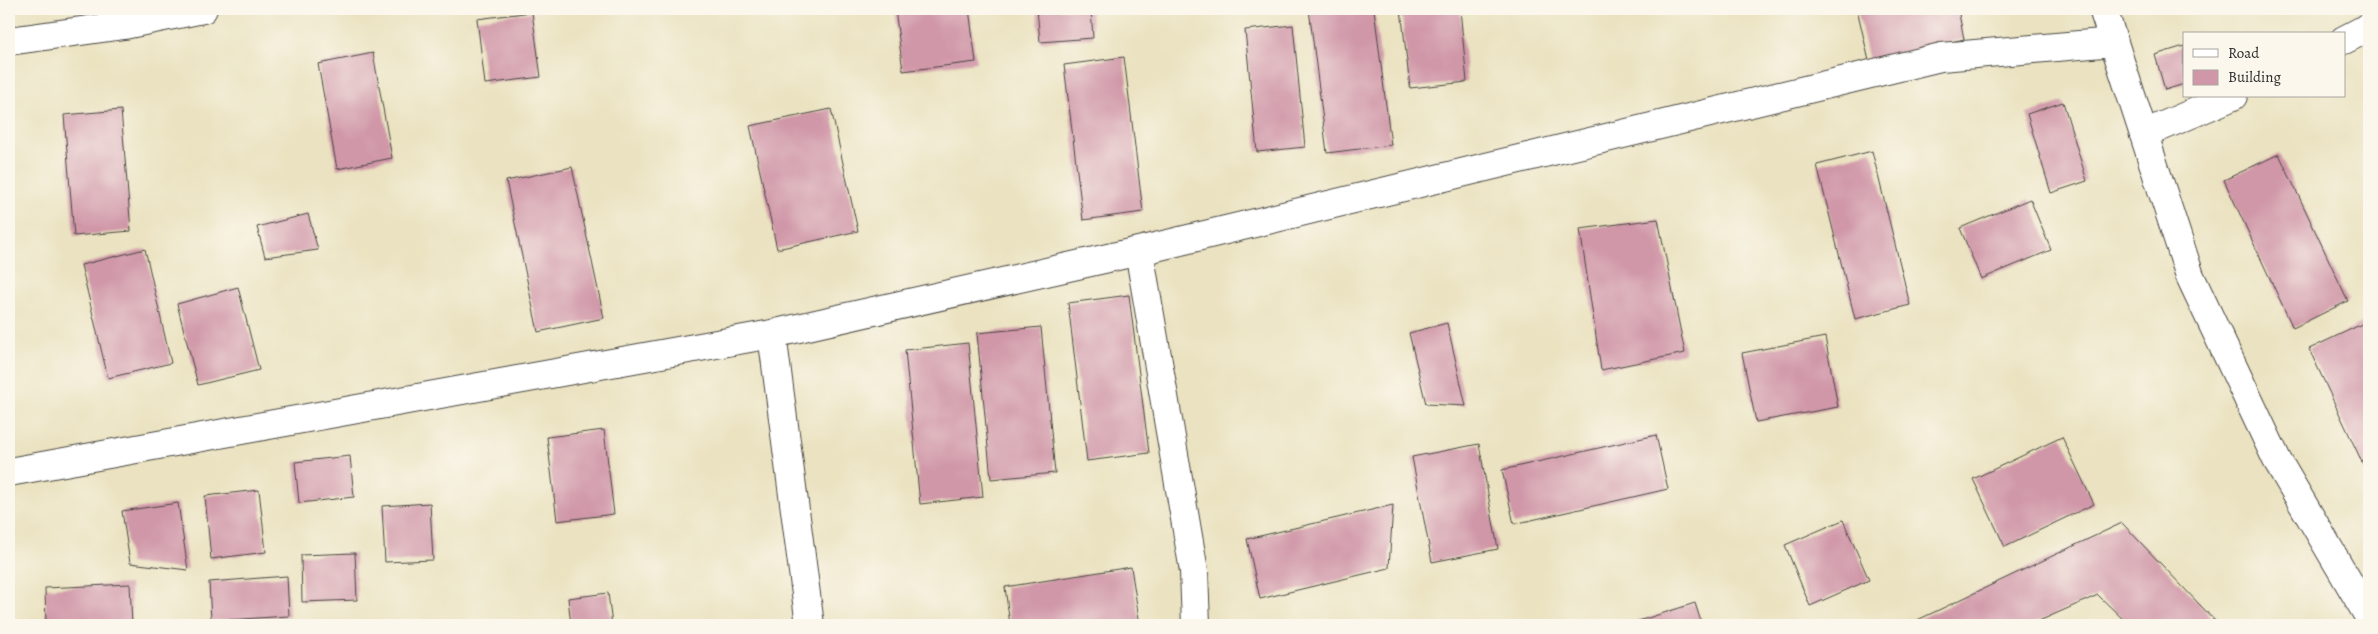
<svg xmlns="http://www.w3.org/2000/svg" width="2378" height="634" font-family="Alegreya,serif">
<rect width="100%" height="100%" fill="#fbf7ec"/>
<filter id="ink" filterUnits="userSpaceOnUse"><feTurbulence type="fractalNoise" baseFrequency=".02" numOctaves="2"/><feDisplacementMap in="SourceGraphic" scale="10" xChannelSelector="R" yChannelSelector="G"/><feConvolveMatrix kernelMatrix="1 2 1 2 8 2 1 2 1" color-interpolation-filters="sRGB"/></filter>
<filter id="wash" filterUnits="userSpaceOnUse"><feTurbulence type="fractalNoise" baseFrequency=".0096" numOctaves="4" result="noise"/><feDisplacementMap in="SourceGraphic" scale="20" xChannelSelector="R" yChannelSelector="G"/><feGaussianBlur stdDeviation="1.12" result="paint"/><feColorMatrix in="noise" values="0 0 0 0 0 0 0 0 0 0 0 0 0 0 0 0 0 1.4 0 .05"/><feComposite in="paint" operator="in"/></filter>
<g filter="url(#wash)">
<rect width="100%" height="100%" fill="#eae2c0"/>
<g id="blocks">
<!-- building -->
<path fill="#d097a8" d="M895,9h74l7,53 -73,9z
M1037,9h54l2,29 -53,4z
M1309,9h65l17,136 -64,8z
M1401,9h59l7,73 -57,6z
M1857,9h101l6,30 -95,22z
M532,12l9,65 -56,7 -8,-65z
M1293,25l12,122 -48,5 -12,-122z
M2184,46v38l-19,6 -10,-35z
M373,53l19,105 -55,11 -19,-105z
M1124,57l19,155 -60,8 -19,-155z
M2063,102l24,79 -36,12 -24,-79z
M831,109l27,122 -81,18 -27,-123z
M121,110l10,121 -57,5 -10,-121z
M1872,151l38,154 -55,14 -38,-154z
M2279,154l69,147 -55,27 -69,-148z
M572,167l32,151 -66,14 -32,-151z
M2030,199l21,51 -70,29 -21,-51z
M308,214l10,36 -53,7 -8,-30z
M1658,219l27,134 -84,17 -21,-141z
M145,249l26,114 -63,15 -27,-113z
M238,287l21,83 -61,15 -21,-81z
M1129,295l20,158 -62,8 -19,-158z
M1447,323l19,83 -40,-2 -17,-71z
M2362,324l7,15v138l-60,-128z
M1041,327l14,146 -64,6 -14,-146z
M1825,337l13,70 -82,15 -14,-69z
M968,343l15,154 -63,7 -15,-154z
M604,430l10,84 -57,7 -10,-84z
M1656,435l12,54 -154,35 -12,-54z
M2062,437l32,67 -89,43 -32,-68z
M1479,444l19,105 -66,13 -20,-105z
M350,456l4,41 -55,6 -4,-41z
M259,490l7,62 -55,7 -6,-63z
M178,503l10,67 -58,-7 -8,-52z
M430,503l3,57 -48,2 -3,-56z
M1393,505l-4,63 -129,31 -13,-60z
M1843,520l26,60 -59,26 -25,-61z
M2122,523l97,102h-90l-31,-30 -68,30h-123z
M355,553l2,47 -55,2 -1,-47z
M1131,567l9,58h-130l-5,-38z
M287,576l2,40 -78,5 -2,-39z
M130,584l2,41h-86l-1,-37z
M608,593l4,32h-41l-3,-27z
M1695,603l7,22h-76z"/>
</g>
</g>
<g filter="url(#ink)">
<use href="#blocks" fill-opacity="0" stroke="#484641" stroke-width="1"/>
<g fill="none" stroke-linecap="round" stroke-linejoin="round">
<defs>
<path id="minor" d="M2344,40l25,-13
M9,41l115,-16 79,-16
M2144,134l89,-38
M1139,251l55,320 2,54
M772,334l38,291
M9,472l763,-138 367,-83 802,-194 173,-15"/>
<path id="tertiary" d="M2103,9l87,267 87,184 92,157"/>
</defs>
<!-- minor casing -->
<use href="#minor" stroke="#484641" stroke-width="30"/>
<!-- tertiary casing -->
<use href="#tertiary" stroke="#484641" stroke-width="30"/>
<!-- minor -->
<use href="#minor" stroke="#fff" stroke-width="28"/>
<!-- tertiary -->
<use href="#tertiary" stroke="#fff" stroke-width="28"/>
</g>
</g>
<!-- margin -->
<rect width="2378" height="634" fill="none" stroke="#fbf7ec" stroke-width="30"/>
<!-- legend -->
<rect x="2183" y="32" width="162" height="65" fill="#fbf7ec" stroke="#a8a59f"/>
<rect x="2193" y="49" width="25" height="8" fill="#ffffff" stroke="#a8a59f"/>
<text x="2228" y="58" font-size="15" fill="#2b2b2b">Road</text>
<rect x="2193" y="70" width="25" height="15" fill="#d097a8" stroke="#a8a59f"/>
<text x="2228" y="82" font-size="15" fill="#2b2b2b">Building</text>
</svg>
